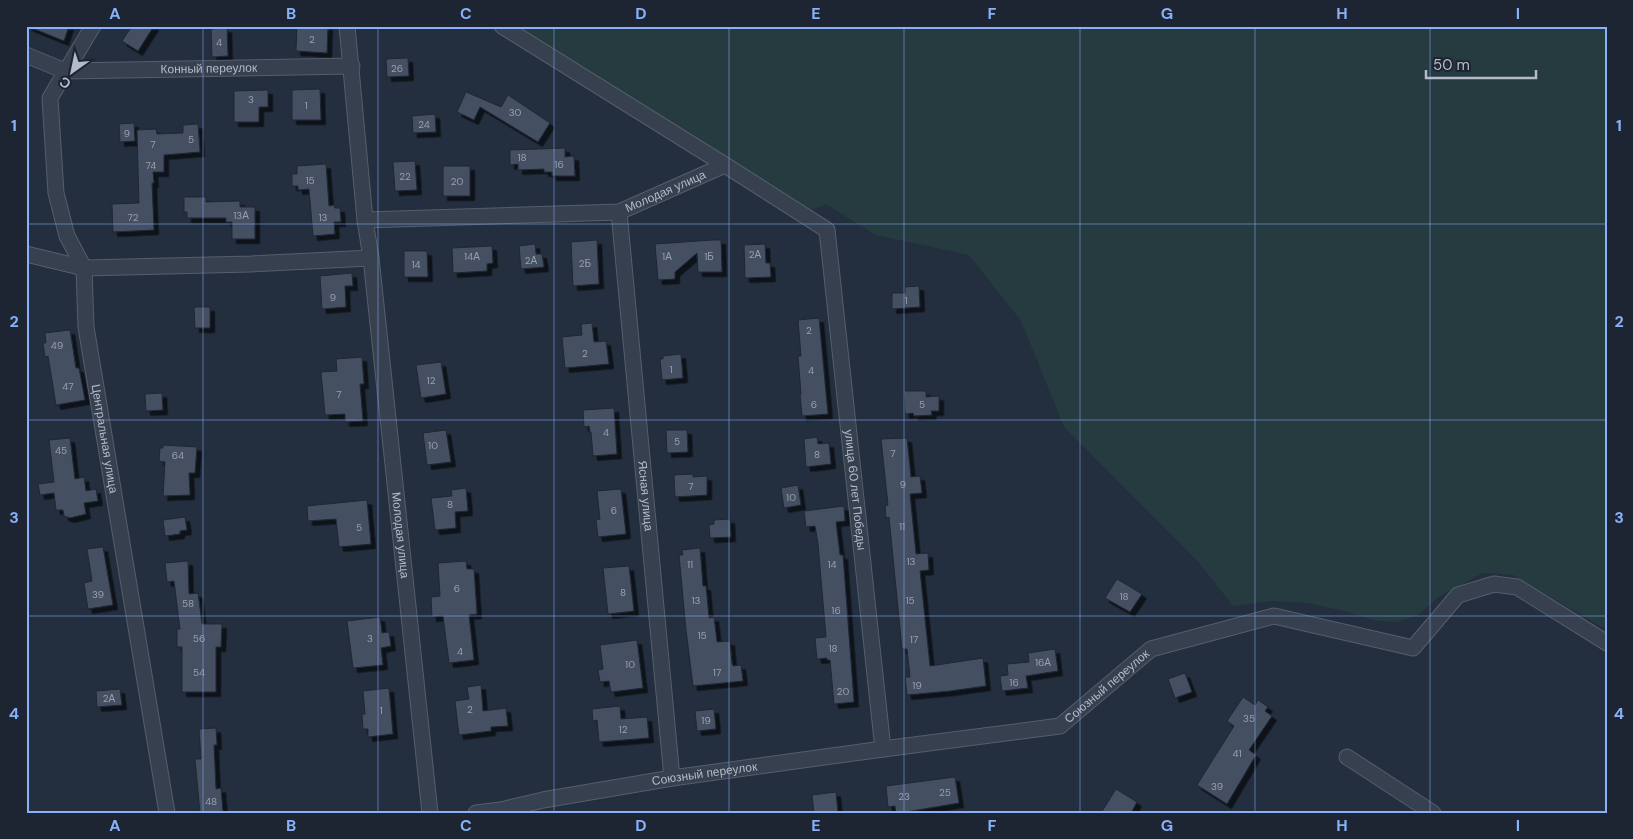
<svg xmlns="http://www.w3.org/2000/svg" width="1633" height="839" font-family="'DM Sans',sans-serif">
<defs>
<filter id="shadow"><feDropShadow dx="4.5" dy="4.5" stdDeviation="0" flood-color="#0009"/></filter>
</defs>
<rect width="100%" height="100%" fill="#232e3e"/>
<!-- green -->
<path fill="#253b3f" d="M517,26h1090v604l-94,-55 -30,-2 -43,23 -22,19 -20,7 -21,-1 -33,-10 -37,-8 -35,-2 -39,5 -33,-42 -136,-137 -43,-106 -52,-66 -94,-20 -49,-31 -14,6z"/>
<!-- building -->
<path fill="#445062" stroke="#1f2735" filter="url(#shadow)" d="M27,26h42l-5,15z
M132,26h22l-16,25 -16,-10z
M297,26h31l-1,27 -31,-2z
M227,28l1,28 -16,1 -1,-28z
M408,58l1,18 -22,1 -1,-18z
M320,89l1,31h-29v-30z
M268,90v17h-9v15h-25v-31z
M466,92l35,15 7,-12 42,28 -12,19 -58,-35 -6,13 -17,-8z
M435,114l1,18 -23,1 -1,-17z
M134,123l1,18 -15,1 -1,-18z
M198,124l2,28 -36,3v17h-11l1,11h-2l2,47 -41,2 -1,-28 27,-1 -2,-73 19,-1 1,5 26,-1v-8z
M565,148v9l9,-1 1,20h-23v-4h-8v-3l-26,1v-6l-8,1v-15z
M415,161l2,29 -22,1 -2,-29z
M326,164l3,42 5,-1 1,3h5l1,14h-7l1,12 -22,2 -4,-47 -11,1v-4h-6v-12h5v-8z
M443,166h27v30h-27z
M184,197h22v5l34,-1v6h15v32h-23v-17h-6v-4h-39v-6h-3z
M597,240l2,44 -26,2 -2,-44z
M713,240h8l1,32h-24l-1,-19 -22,19v7l-17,1 -3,-36z
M535,244l1,10h6l2,13 -23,2 -2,-23z
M765,244l1,19h4l1,14 -26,1 -1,-33z
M492,246l1,17 -6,1v7l-34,2 -1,-25z
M404,251h23l1,26h-24z
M352,273l1,13h-8l1,21 -24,2 -2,-33z
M919,286l1,21 -28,2v-16h13v-6z
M194,307h16v21h-15z
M819,318l9,96 -26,2 -2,-22h1l-3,-38h3l-3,-36z
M592,323l2,19 12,-1 3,23 -44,4 -3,-31 20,-2 -1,-11z
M70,330l6,38h3l6,32 -29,5 -8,-49 -3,1 -2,-14h3l-1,-10z
M681,354l2,24 -21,2 -2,-21h3v-3z
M362,357l2,27h-4l3,37 -18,1v-8l-20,1 -4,-43 16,-1 -1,-12z
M441,362l5,32 -25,4 -5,-33z
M904,391h22v6l13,-1v15h-8l1,4 -18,1 -1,-3 -8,1z
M162,393l1,17 -17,1 -1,-17z
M614,408l3,46 -24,2 -2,-24h-1l-1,-6 -5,1 -1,-17z
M446,430l5,32 -24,3 -4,-32z
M666,430h21l1,22 -21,1z
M817,437l1,7 11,-1 2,21 -25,3 -2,-28z
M70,438l5,41 9,-2 2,14 10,-2 2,12 -14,2 2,11 -16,4 -6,-2 -1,-6h-7l-2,-17 -14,2 -2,-11 16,-2 -5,-42z
M907,438l4,39 9,-1 2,17 -12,1 6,60 12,-1 1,17 -9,1 10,95 53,-8 3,28 -36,5 -43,4 -2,-18h5l-3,-28h-5l-13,-132 -3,1 -1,-12 3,-1 -7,-66z
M163,445l34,2 -2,26h-6l1,22 -27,1 2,-34 -6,-1 1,-13h3z
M693,474v3l14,-1v19l-32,2 -1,-22z
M798,485l3,20 -17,3 -3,-20z
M466,488l2,23 -13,1 1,16 -21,2 -4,-32 21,-2 -1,-6z
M621,489l5,45 -28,3 -2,-17 4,-1 -3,-28z
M367,500l4,44 -32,3 -3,-28 -28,2 -1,-15z
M844,506l1,15 -9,1 4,33h3l11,147 -20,2 -4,-44h-3v-2l-10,1 -2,-21 11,-1 -8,-93 -3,-18 -9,1 -2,-16z
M185,517l2,13 -7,1v3l-15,2 -2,-16z
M730,519l1,18 -21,1 -1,-13 5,-1v-4z
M103,547l10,58 -25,4 -4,-26 8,-2 -5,-32z
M700,548l3,38h3l3,32 5,-1 3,25 13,-1 2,22 1,3 8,-1 2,16 -50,5 -7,-56 -7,-75h4l-1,-5z
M188,561l1,33 9,-1 4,31h20l-1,23h-5v45h-34v-45h-5v-18h3l-6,-48 -7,1 -2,-19z
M466,561l1,8h7l3,45 -8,1 5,45 -25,3 -6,-47 -11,1 -1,-20 9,-1 -2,-33z
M629,566l5,45 -26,3 -5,-46z
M1117,579l25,15 -12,18 -25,-14z
M380,617l2,16 7,-1 2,14 -10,2 2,17 -30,3 -6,-47z
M637,640l6,48 -32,4 -2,-11 -9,1 -2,-12 5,-1 -3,-24z
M1055,649l3,22 -32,5 2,12 -26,3 -2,-15 8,-1 -1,-11 22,-2 -1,-9z
M1185,673l7,19 -17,6 -7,-19z
M481,685l2,26 23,-3 2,18 -17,1v4l-32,4 -4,-34 14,-2 -2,-12z
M389,688l4,46 -25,3v-8h-5l-1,-15h3l-2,-23z
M120,689l2,16 -25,2 -1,-16z
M1243,697l12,8 3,-5 10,7 -3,4 7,5 -23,34 7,5 -29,49 -30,-19 37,-59 -7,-5z
M620,706l1,13 26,-2 2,21 -50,4 -2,-22 -4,1 -1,-12z
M714,709l2,20 -19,2 -2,-20z
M216,728l1,17h-3l2,44 5,-1 2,24 -23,1 -5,-54h6l-2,-30z
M955,777l4,26 -59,10h-4l-1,-7 -7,1 -2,-21z
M1116,789l21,13 -6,11h-30z
M836,792l2,21h-24l-2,-18z"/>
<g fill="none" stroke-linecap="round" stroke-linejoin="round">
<defs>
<g id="minor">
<path id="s1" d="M93,26l-43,72 6,95 11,43 17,32 2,59 81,486"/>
<path id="s2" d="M347,26l18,194 6,38 59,555"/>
<path id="s3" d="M502,26l223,139 102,65 56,519"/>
<path id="s4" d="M26,55l39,16 287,-5"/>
<path id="s5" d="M619,212l53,566"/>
<path id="s6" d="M365,220l254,-8 106,-47"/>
<path d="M26,254l58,14 167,-4 120,-6"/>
<path d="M1347,757l86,56"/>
<path id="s7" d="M476,813l25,-3 42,-10 129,-22 211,-29 177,-23 91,-77 123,-33 139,32 45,-53 36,-11 23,3 90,56"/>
</g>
</defs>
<!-- minor casing -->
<use href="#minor" stroke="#565e6c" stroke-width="17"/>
<!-- minor -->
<use href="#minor" stroke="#37404e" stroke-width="15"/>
</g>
<!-- grid -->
<path fill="none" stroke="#88b1f9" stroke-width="1" stroke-opacity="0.55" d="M203,26v787M378,26v787M554,26v787M729,26v787M904,26v787M1080,26v787M1255,26v787M1430,26v787M26,224h1581M26,420h1581M26,616h1581"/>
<g text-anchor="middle" stroke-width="4" stroke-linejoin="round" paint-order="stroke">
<!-- number labels -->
<g font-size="10" fill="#97a0af">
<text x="312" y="43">2</text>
<text x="219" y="46">4</text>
<text x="397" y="72">26</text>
<text x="251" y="103">3</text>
<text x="306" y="109">1</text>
<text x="515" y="116">30</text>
<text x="424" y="128">24</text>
<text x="127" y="137">9</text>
<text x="191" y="143">5</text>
<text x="153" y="148">7</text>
<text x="522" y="161">18</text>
<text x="559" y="168">16</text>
<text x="151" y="169">74</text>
<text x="405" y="180">22</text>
<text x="310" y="184">15</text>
<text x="457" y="185">20</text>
<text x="241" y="219">13А</text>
<text x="133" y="221">72</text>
<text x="323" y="221">13</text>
<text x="755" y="258">2А</text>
<text x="472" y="260">14А</text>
<text x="667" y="260">1А</text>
<text x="709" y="260">1Б</text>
<text x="531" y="264">2А</text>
<text x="585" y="267">2Б</text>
<text x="416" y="268">14</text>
<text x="333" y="301">9</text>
<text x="906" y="304">1</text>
<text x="809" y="334">2</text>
<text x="57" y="349">49</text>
<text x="585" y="357">2</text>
<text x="671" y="373">1</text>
<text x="811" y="374">4</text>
<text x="431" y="384">12</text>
<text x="68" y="390">47</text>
<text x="339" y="398">7</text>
<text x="814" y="408">6</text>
<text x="922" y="408">5</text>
<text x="606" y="436">4</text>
<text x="677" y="445">5</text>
<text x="433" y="449">10</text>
<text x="61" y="454">45</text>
<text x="893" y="457">7</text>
<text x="817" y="458">8</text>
<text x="178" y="459">64</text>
<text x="903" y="488">9</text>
<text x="691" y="490">7</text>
<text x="791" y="501">10</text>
<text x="450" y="508">8</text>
<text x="614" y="514">6</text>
<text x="902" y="530">11</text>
<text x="359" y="531">5</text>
<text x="911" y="565">13</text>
<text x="690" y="568">11</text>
<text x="832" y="568">14</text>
<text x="457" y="592">6</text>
<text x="623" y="596">8</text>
<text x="98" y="598">39</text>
<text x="1124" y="600">18</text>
<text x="696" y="604">13</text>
<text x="910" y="604">15</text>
<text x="188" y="607">58</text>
<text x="836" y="614">16</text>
<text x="702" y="639">15</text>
<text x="199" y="642">56</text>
<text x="370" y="642">3</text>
<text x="914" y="643">17</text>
<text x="833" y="652">18</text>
<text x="460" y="655">4</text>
<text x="1043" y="666">16А</text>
<text x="630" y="668">10</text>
<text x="199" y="676">54</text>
<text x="717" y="676">17</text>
<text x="1014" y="686">16</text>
<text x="917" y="689">19</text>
<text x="843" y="695">20</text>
<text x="109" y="702">2А</text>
<text x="470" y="713">2</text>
<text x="381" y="714">1</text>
<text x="1249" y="722">35</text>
<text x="706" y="724">19</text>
<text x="623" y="733">12</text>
<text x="1237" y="757">41</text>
<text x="1217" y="790">39</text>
<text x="945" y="796">25</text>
<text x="904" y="800">23</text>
<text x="211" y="805">48</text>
</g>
<!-- street labels -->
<g font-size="12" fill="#b3bbc9" stroke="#1d2533">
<text dy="4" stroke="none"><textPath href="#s4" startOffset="186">Конный переулок</textPath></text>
<text dy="4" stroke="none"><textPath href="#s6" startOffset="305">Молодая улица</textPath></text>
<text dy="4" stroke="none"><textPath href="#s1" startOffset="432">Центральная улица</textPath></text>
<text dy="4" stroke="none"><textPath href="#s3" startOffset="645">улица 60 лет Победы</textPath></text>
<text dy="4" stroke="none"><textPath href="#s5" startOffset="285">Ясная улица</textPath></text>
<text dy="4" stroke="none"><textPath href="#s2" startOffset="512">Молодая улица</textPath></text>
<text dy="4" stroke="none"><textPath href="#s7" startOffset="652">Союзный переулок</textPath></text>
<text dy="4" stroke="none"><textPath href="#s7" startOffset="232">Союзный переулок</textPath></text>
</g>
</g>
<!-- border -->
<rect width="1633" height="839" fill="none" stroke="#1d2533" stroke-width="55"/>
<!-- north arrow -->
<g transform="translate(72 72) rotate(213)" stroke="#1d2533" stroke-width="4" paint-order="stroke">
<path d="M0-4L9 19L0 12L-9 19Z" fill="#b3bbc9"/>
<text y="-8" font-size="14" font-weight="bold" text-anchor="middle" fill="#b3bbc9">С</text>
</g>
<!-- scale -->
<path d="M1426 70v8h110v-8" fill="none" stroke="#b3bbc9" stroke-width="2.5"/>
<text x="1433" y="70" font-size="15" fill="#b3bbc9" stroke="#1d2533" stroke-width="4" paint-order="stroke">50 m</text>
<rect x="28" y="28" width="1578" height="784" fill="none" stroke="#88b1f9" stroke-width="2"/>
<g font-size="16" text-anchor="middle" font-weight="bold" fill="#88b1f9">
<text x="115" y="19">A</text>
<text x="291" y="19">B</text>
<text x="466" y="19">C</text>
<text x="641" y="19">D</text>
<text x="816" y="19">E</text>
<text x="992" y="19">F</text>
<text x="1167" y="19">G</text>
<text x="1342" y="19">H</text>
<text x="1518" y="19">I</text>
<text x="14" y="131">1</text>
<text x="1619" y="131">1</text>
<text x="14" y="327">2</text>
<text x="1619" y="327">2</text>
<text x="14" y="523">3</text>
<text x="1619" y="523">3</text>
<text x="14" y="719">4</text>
<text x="1619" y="719">4</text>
<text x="115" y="831">A</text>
<text x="291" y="831">B</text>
<text x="466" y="831">C</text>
<text x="641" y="831">D</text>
<text x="816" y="831">E</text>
<text x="992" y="831">F</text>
<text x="1167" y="831">G</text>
<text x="1342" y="831">H</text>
<text x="1518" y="831">I</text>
</g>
</svg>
